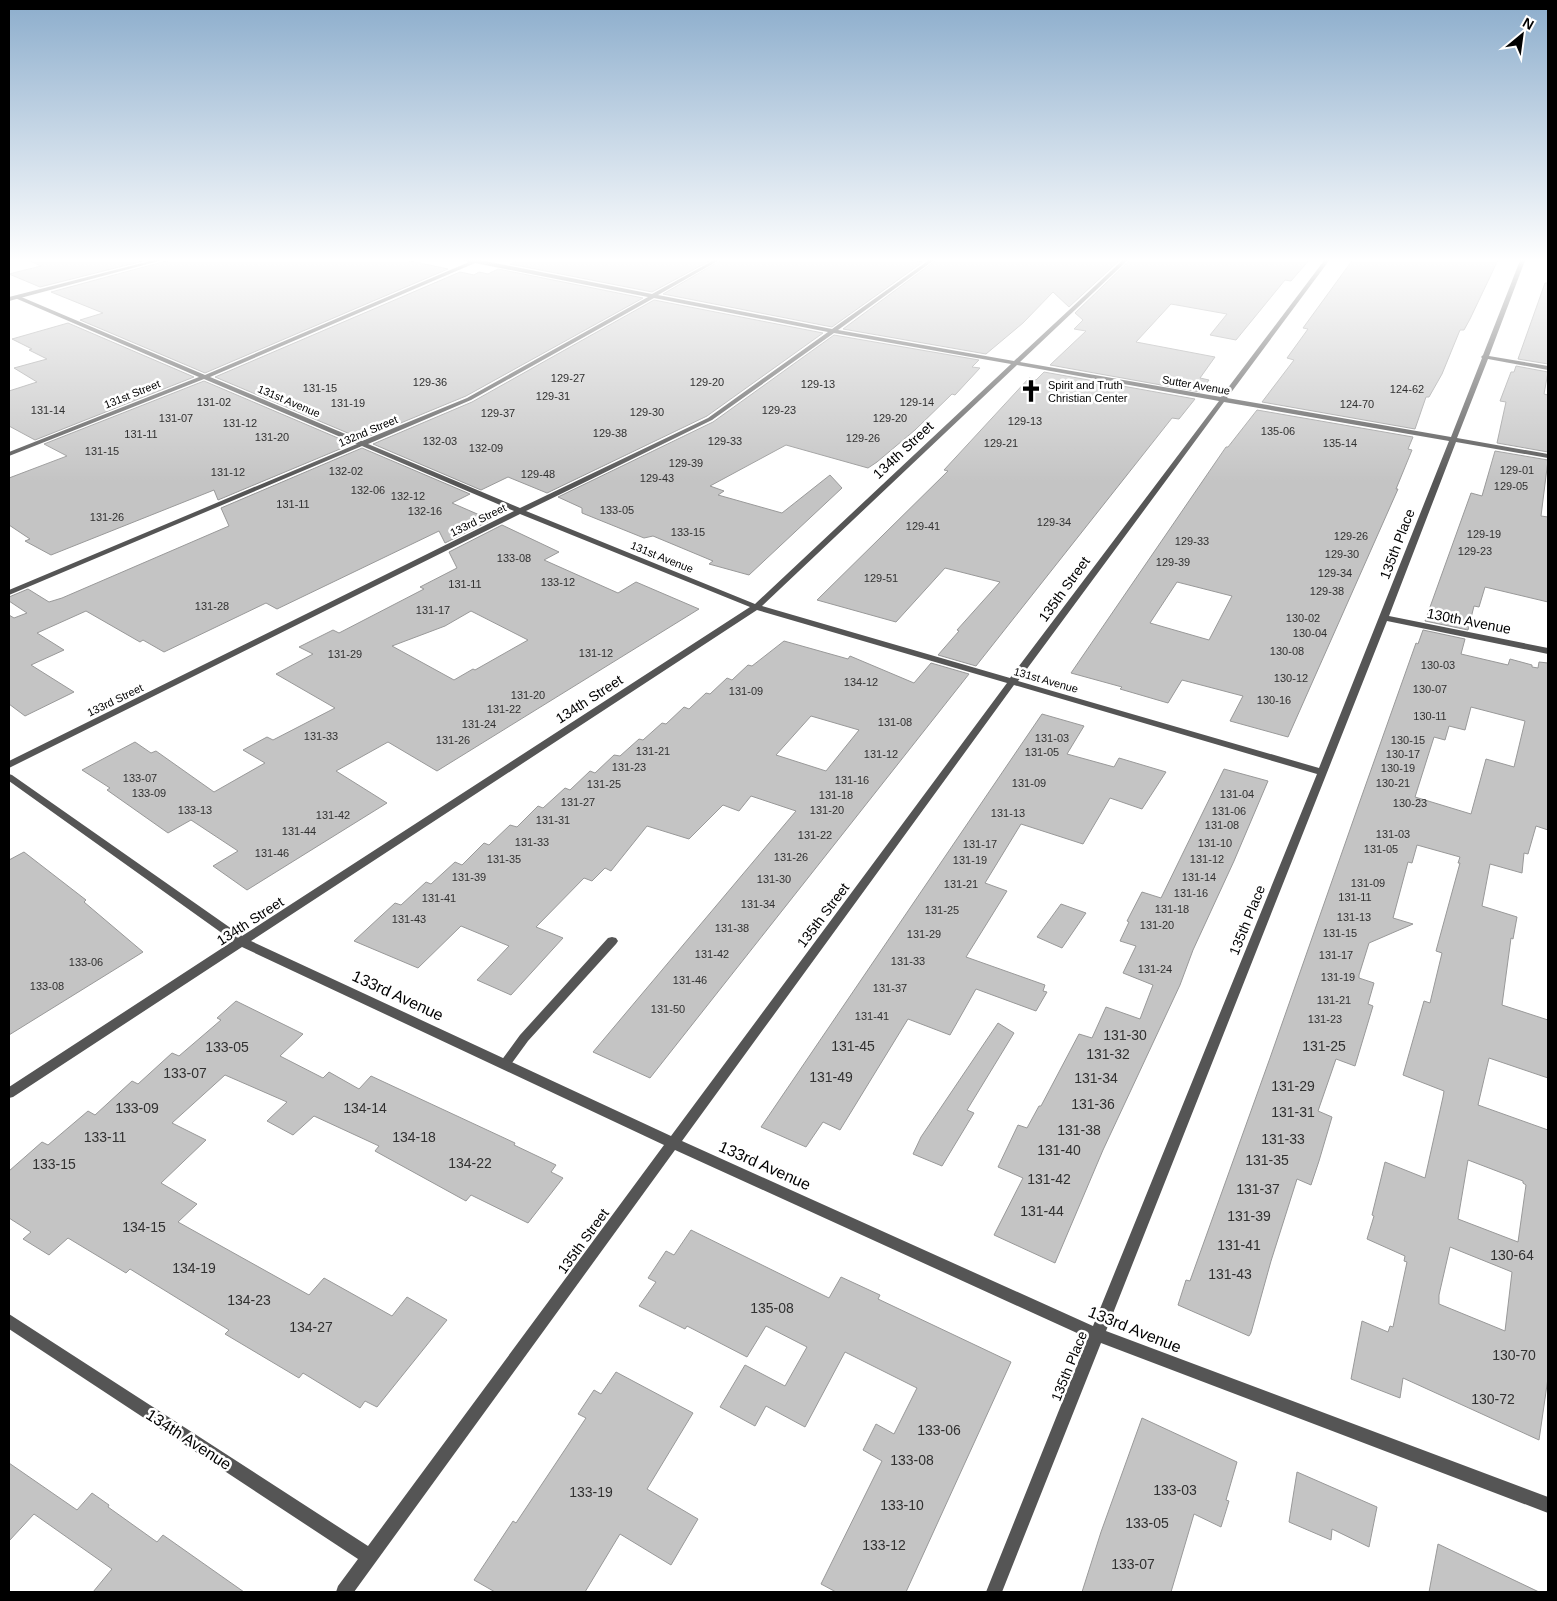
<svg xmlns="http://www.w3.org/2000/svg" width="1557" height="1601" font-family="Helvetica,sans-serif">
<rect width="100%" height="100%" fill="#fff"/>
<!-- building -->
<path fill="#c4c4c4" stroke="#999" fill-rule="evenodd" d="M24,258h131l-115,29 -31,-13 32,-8z
M172,258h224l52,11 -243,104 -125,-53 23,-7 -52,-21 119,-32z
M522,258h193l-63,34 -142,-28z
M725,258h173l25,4 -91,65 -169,-33z
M939,258h183l-53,49 -16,-15 -30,31 -37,31 -143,-25z
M1132,258h179l-20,23 -6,-1 -49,60 -26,-5 17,-21 -56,-10 -35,38 79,15 -15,21 9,2 -9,12 -150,-27 36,-34 -12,-2 9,-9 -8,-7z
M1354,258h145l-29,61 -6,11h-4l-18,44 -13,23h-3l-11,32 -153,-27 32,-42 -7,-2 21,-29 -5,-1z
M498,269l145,29 -177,98 -104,43 -147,-62 245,-105 14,3 5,-3 9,2z
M1545,283h3v81l-30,-5z
M654,300l169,33 -116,83 -160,77 -39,-16 -27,13 -108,-46 99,-42z
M68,323l126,54 -159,63 -26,-14v-35l28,-9 -23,-14 33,-9 -18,-9 3,-1 -20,-10z
M834,335l145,25 -7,7 8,1 -25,27 -3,-1 -37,36 -38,32 -9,6 -82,-23 -76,41 14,5 -6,4 64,18 48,-38 12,13 -93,87 -40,-11 4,-3 -60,-25 -9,2 -62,-25v-5l-24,-11 155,-75z
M1516,366l32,6 -4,22 4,1v57l-51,-9 9,-41 -6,-1 11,-29h3z
M1044,372l151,27 -16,20 -7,-1 -196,248 -38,-11 21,-24 -2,-1 43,-48 -55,-14 -49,54 -79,-22 131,-129 -4,-1 85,-92 7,2z
M204,381l148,63 -134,56 -4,-10 -163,65 -26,-14 5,-2 -21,-14v-47l58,-22 -23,-12z
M1257,410l156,27 -5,12 4,1 -16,39h2l-110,248 -58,-16 13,-25 -61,-16 -14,23 -48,-14 2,-2 -51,-14 155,-226h2zM1177,582l55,14 -23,44 -59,-17z
M362,448l108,46 -18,9 39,17 -46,23 -6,-12 -162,78 -11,-6 -102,49 -21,-12 -3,2 -54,-31 -49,22 27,17 -33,15 43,27 -49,24 -16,-12v-89l5,3 13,-5 -18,-12v-4l19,-8 21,13 13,-4 167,-72 -8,-18z
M1495,451l53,9 -7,56 7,1v85l-63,-15 -6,20 -5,-1 -6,24 -43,-9 46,-128 11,3z
M502,525l57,27 -15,8 74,33 18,-11 63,27 -262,162 -49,-29 -52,29 51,32 -140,87 -34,-24 25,-15 -47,-31 -23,13 -61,-43 3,-2 -28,-18 53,-28 16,11 5,-2 58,41 51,-29 -22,-13 24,-13 6,3 62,-32 -59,-34 37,-20 -14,-7 34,-17 6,3 85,-44 -4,-2 37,-19 -8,-16zM471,611l57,29 -53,30 -2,-1 -19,11 -62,-34 53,-20z
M1423,630l42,9 -4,15 47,11 2,-6 22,6v2l6,1 1,-6 9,1v167l-12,-4 -8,28 -4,-1 -2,20 -32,-9 -8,42 35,11 -4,22 -2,-1 -9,67 46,15v58l-59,-20 -11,47 70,25v248l-9,62 -136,-62 -3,20 -49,-19 11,-58 26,11 2,-6 3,1 14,-65 -3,-1 1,-5 -38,-17 7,-23 -2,-1 13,-53 40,16 18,-81 1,-6 -41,-16 21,-74 6,2 12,-50 -6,-2 24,-88h-2l2,-6 -43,-12 -5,18 -4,-1 -15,56 20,6 -44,19 -10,32v3l15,5 -6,21 5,2 -18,60 -19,-7 -18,52 14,6 -13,44 -8,24 -14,-6 -26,82 -20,72 -2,3 -71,-31 8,-25 4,1 80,-223 90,-257 56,-158 2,1zM1471,707l54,14 -11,46 -28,-8 -15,55 -56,-17 19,-60 11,3 4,-14 16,4zM1468,1160l55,21v2l3,2 -8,57 -60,-23zM1450,1247l62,25 -7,59 -66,-27v-9z
M784,641l57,16 7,2 2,-3 64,27 17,-20 38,11 -319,404 -57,-26 203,-241 -45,-15 -12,15 -16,-6 -34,34 -42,-13 -36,45 -6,-3 -13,13 -8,-3 -48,49 27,11 -52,57 -34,-15 32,-34 -48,-20 -43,42 -64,-27 41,-38 6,2 25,-23 5,2 24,-22 7,3 22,-22 5,2 21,-20 7,2 21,-21 5,2 22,-20 5,2 20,-19 5,2 19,-18 6,1 19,-17 4,1 19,-17 4,1 18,-17 5,2 17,-16 4,1 17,-16 5,2 16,-15 4,1zM811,716l48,14 -33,41 -50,-16z
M1042,714l42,12 -17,28 47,13 5,-9 47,14 -24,37 -32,-11 -27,46 -62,-20 -36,59 22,8 -41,66 79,28 -2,6 4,1 -11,19 -60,-22 -26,46 -42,-16 -68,111 -17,-8 -17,25 -45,-20z
M1224,769l44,12 -34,80 -41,89 -13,35 -77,165 -48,113 -61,-28 29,-57 -25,-11 20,-42 9,3 12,-22h2l38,-72 13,4 14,-31 34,12 13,-34 -30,-12 13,-27 -16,-5 9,-19 -2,-1 15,-29 19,6z
M24,852l62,48 -2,2 59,50 -134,83v-175z
M1061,904l25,9 -24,35 -25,-11z
M236,1001l67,33 -23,22 43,22 6,-6 30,17 12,-13 144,67 -1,2 42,20 -5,7 12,6 -35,45 -57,-28 -5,6 -91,-50 4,-5 -65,-30 -21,19 -26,-14 20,-19 -62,-27 -53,48 34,17 -45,43 36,21 -19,18 131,73 15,-17 68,38 15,-19 40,23 -70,87 -12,-6 -5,7 -57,-35 -4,5 -74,-44 4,-4 -99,-61 -4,4 -58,-35 -19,17 -26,-16 8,-7 -22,-14v-47l33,-29 6,3 40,-34 7,4 37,-34 6,3 34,-31 7,3 42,-36 -4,-2z
M998,1023l16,10 -47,77 7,3 -32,53 -29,-12 8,-17z
M691,1230l138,68 12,-21 39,18 -2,4 133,63 -105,230h-70l-15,-8 61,-123 -19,-11 13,-26 18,10 23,-46 -72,-36 -40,75 -39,-21 -11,20 -35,-19 25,-42 40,21 22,-39 -41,-21 -19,31 -60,-31 -2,3 -46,-23 17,-24 -8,-4 18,-27 8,4z
M616,1372l77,41 -46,76 51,30 -27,46 -51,-31 -35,58h-90l-21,-12 39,-59 3,2 70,-105 -8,-4 16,-24 7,4z
M1142,1418l95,44 -11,38 3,1 -8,26 -27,-13 -23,78h-89l19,-60z
M9,1463l68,47 15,-17 17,12 -1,2 49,35 6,-7 81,57h-151l19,-23 -78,-55 -25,27z
M1297,1472l80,35 -8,40 -37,-18 -1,11 -42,-18z
M1438,1544l101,48h-110z"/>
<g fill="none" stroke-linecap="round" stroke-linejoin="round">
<!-- service -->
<path fill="#555" fill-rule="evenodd" d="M612,937l4,1 2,3 -2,3 -88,97 -19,26 -4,2 -4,-2 -2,-3 2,-3 19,-26 88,-97z"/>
<!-- minor -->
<path fill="#555" fill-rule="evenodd" d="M456,258l19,1 177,35 66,-36h5l-65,37 174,34 100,-71h5l-99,72 176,31 111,-103h5l-110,104 201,35 105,-139h5l-104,140 224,39 31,-79 -1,-1 2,-2 38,-97h5l-37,98 59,10v4l-60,-11 -31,79 91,16v4l-92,-16 -67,174 159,32v6l-161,-33 -281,710 442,166v16l-447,-170 -99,249h-16l102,-254 -413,-188 -321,442h-18l2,-6 20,-27 -349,-230v-15l359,232 296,-401 -422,-198 -229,150 -4,1v-11l224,-146 -224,-160v-7l3,1 230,161 508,-329 -230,-93 -511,254v-7l505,-250 -152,-65 -353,149v-5l348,-146 -153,-65 -195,77v-4l190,-75 -184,-79v-2h4l186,79 264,-113zM475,263l173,34 -181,101 -105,43 -152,-64zM654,298l174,34 -120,86 -188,90 -152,-64 103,-44zM834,333l177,31 -256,240 -229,-93 186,-91zM1017,365l202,36 -209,277 -248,-72zM1224,402l225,39 -130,327 -301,-87zM757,610l250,73 -336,453 -420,-195zM1014,685l303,89 -224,552 -411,-185z"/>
<!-- tertiary -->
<path fill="#555" fill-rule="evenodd" d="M162,258h8l-161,43v-4z"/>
</g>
<!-- sky -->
<linearGradient id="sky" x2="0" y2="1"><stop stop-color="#8cadcc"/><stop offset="0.54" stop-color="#fff"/><stop offset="1" stop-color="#fff" stop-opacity="0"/></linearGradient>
<rect width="1557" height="482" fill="url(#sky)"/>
<!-- icons -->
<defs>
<symbol id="church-bare" viewBox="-9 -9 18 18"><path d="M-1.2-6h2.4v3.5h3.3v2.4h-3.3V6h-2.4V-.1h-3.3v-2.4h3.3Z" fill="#000" stroke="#fff" stroke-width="2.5" paint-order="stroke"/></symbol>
</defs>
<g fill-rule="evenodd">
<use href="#church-bare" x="1015" y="375" width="32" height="32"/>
</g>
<g text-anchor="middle" stroke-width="5" stroke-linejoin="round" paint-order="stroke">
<!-- number labels -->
<g font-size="11" fill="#313131">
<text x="568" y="382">129-27</text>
<text x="430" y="386">129-36</text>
<text x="707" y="386">129-20</text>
<text x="818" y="388">129-13</text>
<text x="320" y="392">131-15</text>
<text x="1407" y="393">124-62</text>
<text x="553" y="400">129-31</text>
<text x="214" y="406">131-02</text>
<text x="917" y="406">129-14</text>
<text x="348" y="407">131-19</text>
<text x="1357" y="408">124-70</text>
<text x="48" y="414">131-14</text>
<text x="779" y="414">129-23</text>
<text x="647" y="416">129-30</text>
<text x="498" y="417">129-37</text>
<text x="176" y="422">131-07</text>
<text x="890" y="422">129-20</text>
<text x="1025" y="425">129-13</text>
<text x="240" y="427">131-12</text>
<text x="1278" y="435">135-06</text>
<text x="610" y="437">129-38</text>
<text x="141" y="438">131-11</text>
<text x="272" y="441">131-20</text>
<text x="863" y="442">129-26</text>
<text x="440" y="445">132-03</text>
<text x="725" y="445">129-33</text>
<text x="1001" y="447">129-21</text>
<text x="1340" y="447">135-14</text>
<text x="486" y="452">132-09</text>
<text x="102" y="455">131-15</text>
<text x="686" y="467">129-39</text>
<text x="1517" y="474">129-01</text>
<text x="346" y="475">132-02</text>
<text x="228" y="476">131-12</text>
<text x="538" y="478">129-48</text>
<text x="657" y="482">129-43</text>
<text x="1511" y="490">129-05</text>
<text x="368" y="494">132-06</text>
<text x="408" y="500">132-12</text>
<text x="293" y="508">131-11</text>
<text x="617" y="514">133-05</text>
<text x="425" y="515">132-16</text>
<text x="107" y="521">131-26</text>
<text x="1054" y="526">129-34</text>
<text x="923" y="530">129-41</text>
<text x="688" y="536">133-15</text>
<text x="1484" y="538">129-19</text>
<text x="1351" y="540">129-26</text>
<text x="1192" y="545">129-33</text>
<text x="1475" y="555">129-23</text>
<text x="1342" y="558">129-30</text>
<text x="514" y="562">133-08</text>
<text x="1173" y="566">129-39</text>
<text x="1335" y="577">129-34</text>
<text x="881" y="582">129-51</text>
<text x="558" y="586">133-12</text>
<text x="465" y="588">131-11</text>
<text x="1327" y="595">129-38</text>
<text x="212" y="610">131-28</text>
<text x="433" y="614">131-17</text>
<text x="1303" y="622">130-02</text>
<text x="1310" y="637">130-04</text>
<text x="1287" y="655">130-08</text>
<text x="596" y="657">131-12</text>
<text x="345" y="658">131-29</text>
<text x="1438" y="669">130-03</text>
<text x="1291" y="682">130-12</text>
<text x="861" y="686">134-12</text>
<text x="1430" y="693">130-07</text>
<text x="746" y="695">131-09</text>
<text x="528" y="699">131-20</text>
<text x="1274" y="704">130-16</text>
<text x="504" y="713">131-22</text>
<text x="1430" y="720">130-11</text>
<text x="895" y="726">131-08</text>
<text x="479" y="728">131-24</text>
<text x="321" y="740">131-33</text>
<text x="1052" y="742">131-03</text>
<text x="453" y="744">131-26</text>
<text x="1408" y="744">130-15</text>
<text x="653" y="755">131-21</text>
<text x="1042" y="756">131-05</text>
<text x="881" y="758">131-12</text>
<text x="1403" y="758">130-17</text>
<text x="629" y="771">131-23</text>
<text x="1398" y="772">130-19</text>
<text x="140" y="782">133-07</text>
<text x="852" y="784">131-16</text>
<text x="1029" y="787">131-09</text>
<text x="1393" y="787">130-21</text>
<text x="604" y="788">131-25</text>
<text x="149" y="797">133-09</text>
<text x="1237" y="798">131-04</text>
<text x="836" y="799">131-18</text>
<text x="578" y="806">131-27</text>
<text x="1410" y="807">130-23</text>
<text x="195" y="814">133-13</text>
<text x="827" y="814">131-20</text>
<text x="1229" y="815">131-06</text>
<text x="1008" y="817">131-13</text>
<text x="333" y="819">131-42</text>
<text x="553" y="824">131-31</text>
<text x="1222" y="829">131-08</text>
<text x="299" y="835">131-44</text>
<text x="1393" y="838">131-03</text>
<text x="815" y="839">131-22</text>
<text x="532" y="846">131-33</text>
<text x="1215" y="847">131-10</text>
<text x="980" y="848">131-17</text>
<text x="1381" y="853">131-05</text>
<text x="272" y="857">131-46</text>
<text x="791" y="861">131-26</text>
<text x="504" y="863">131-35</text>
<text x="1207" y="863">131-12</text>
<text x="970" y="864">131-19</text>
<text x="469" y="881">131-39</text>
<text x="1199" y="881">131-14</text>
<text x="774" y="883">131-30</text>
<text x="1368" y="887">131-09</text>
<text x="961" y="888">131-21</text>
<text x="1191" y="897">131-16</text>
<text x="1355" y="901">131-11</text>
<text x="439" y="902">131-41</text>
<text x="758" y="908">131-34</text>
<text x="1172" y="913">131-18</text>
<text x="942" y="914">131-25</text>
<text x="1354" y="921">131-13</text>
<text x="409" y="923">131-43</text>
<text x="1157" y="929">131-20</text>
<text x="732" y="932">131-38</text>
<text x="1340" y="937">131-15</text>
<text x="924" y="938">131-29</text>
<text x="712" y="958">131-42</text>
<text x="1336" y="959">131-17</text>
<text x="908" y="965">131-33</text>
<text x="86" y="966">133-06</text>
<text x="1155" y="973">131-24</text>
<text x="1338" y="981">131-19</text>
<text x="690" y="984">131-46</text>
<text x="47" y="990">133-08</text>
<text x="890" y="992">131-37</text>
<text x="1334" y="1004">131-21</text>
<text x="668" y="1013">131-50</text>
<text x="872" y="1020">131-41</text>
<text x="1325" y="1023">131-23</text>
</g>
<!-- far-poi labels -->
<g font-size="11" fill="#000" stroke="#fff" text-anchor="start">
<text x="1048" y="389">Spirit and Truth<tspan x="1048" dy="13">Christian Center</tspan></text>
</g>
<!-- far-street labels -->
<g font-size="11" fill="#000" stroke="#fff">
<text transform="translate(1196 385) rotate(10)" y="4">Sutter Avenue</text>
<text transform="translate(132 394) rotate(-22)" y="4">131st Street</text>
<text transform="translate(289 401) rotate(23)" y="4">131st Avenue</text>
<text transform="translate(368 431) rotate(-23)" y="4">132nd Street</text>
<text transform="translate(478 520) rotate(-26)" y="4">133rd Street</text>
<text transform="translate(662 557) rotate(22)" y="4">131st Avenue</text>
<text transform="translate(1046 680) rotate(16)" y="4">131st Avenue</text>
<text transform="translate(115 700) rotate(-26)" y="4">133rd Street</text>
</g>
<!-- street labels -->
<g font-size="14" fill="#000" stroke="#fff">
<text transform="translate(903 450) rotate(-43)" y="5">134th Street</text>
<text transform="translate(1397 544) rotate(-69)" y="5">135th Place</text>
<text transform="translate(1064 589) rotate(-54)" y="5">135th Street</text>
<text transform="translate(1469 621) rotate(11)" y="5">130th Avenue</text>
<text transform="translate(589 699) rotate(-33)" y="5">134th Street</text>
<text transform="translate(823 915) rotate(-53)" y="5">135th Street</text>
<text transform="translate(1247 920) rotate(-68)" y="5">135th Place</text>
<text transform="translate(250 921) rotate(-33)" y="5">134th Street</text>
<text transform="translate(583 1241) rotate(-54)" y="5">135th Street</text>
<text transform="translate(1069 1366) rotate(-68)" y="5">135th Place</text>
</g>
<!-- near-number labels -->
<g font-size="14" fill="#313131">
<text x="1125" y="1040">131-30</text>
<text x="853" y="1051">131-45</text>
<text x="1324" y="1051">131-25</text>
<text x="227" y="1052">133-05</text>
<text x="1108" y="1059">131-32</text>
<text x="185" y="1078">133-07</text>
<text x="831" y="1082">131-49</text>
<text x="1096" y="1083">131-34</text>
<text x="1293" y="1091">131-29</text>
<text x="1093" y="1109">131-36</text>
<text x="137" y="1113">133-09</text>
<text x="365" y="1113">134-14</text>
<text x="1293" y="1117">131-31</text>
<text x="1079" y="1135">131-38</text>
<text x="105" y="1142">133-11</text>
<text x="414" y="1142">134-18</text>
<text x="1283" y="1144">131-33</text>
<text x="1059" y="1155">131-40</text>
<text x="1267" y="1165">131-35</text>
<text x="470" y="1168">134-22</text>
<text x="54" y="1169">133-15</text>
<text x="1049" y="1184">131-42</text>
<text x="1258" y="1194">131-37</text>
<text x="1042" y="1216">131-44</text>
<text x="1249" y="1221">131-39</text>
<text x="144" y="1232">134-15</text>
<text x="1239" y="1250">131-41</text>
<text x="1512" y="1260">130-64</text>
<text x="194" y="1273">134-19</text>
<text x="1230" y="1279">131-43</text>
<text x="249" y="1305">134-23</text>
<text x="772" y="1313">135-08</text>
<text x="311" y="1332">134-27</text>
<text x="1514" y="1360">130-70</text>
<text x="1493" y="1404">130-72</text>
<text x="939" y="1435">133-06</text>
<text x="912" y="1465">133-08</text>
<text x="1175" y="1495">133-03</text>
<text x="591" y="1497">133-19</text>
<text x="902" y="1510">133-10</text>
<text x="1147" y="1528">133-05</text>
<text x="884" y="1550">133-12</text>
<text x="1133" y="1569">133-07</text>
</g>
<!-- near-street labels -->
<g font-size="16" fill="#000" stroke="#fff">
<text transform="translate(398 995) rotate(25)" y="6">133rd Avenue</text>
<text transform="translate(765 1165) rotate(24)" y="6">133rd Avenue</text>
<text transform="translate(1135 1329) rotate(22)" y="6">133rd Avenue</text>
<text transform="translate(189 1439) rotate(33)" y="6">134th Avenue</text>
</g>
</g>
<!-- border -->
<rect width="1557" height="1601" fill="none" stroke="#000000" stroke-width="20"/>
<!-- north arrow -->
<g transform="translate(1522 35) rotate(29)" stroke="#ffffff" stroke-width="4" paint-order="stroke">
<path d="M0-4L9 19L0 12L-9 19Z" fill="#000000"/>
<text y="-8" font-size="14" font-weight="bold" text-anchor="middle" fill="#000000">N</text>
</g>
</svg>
